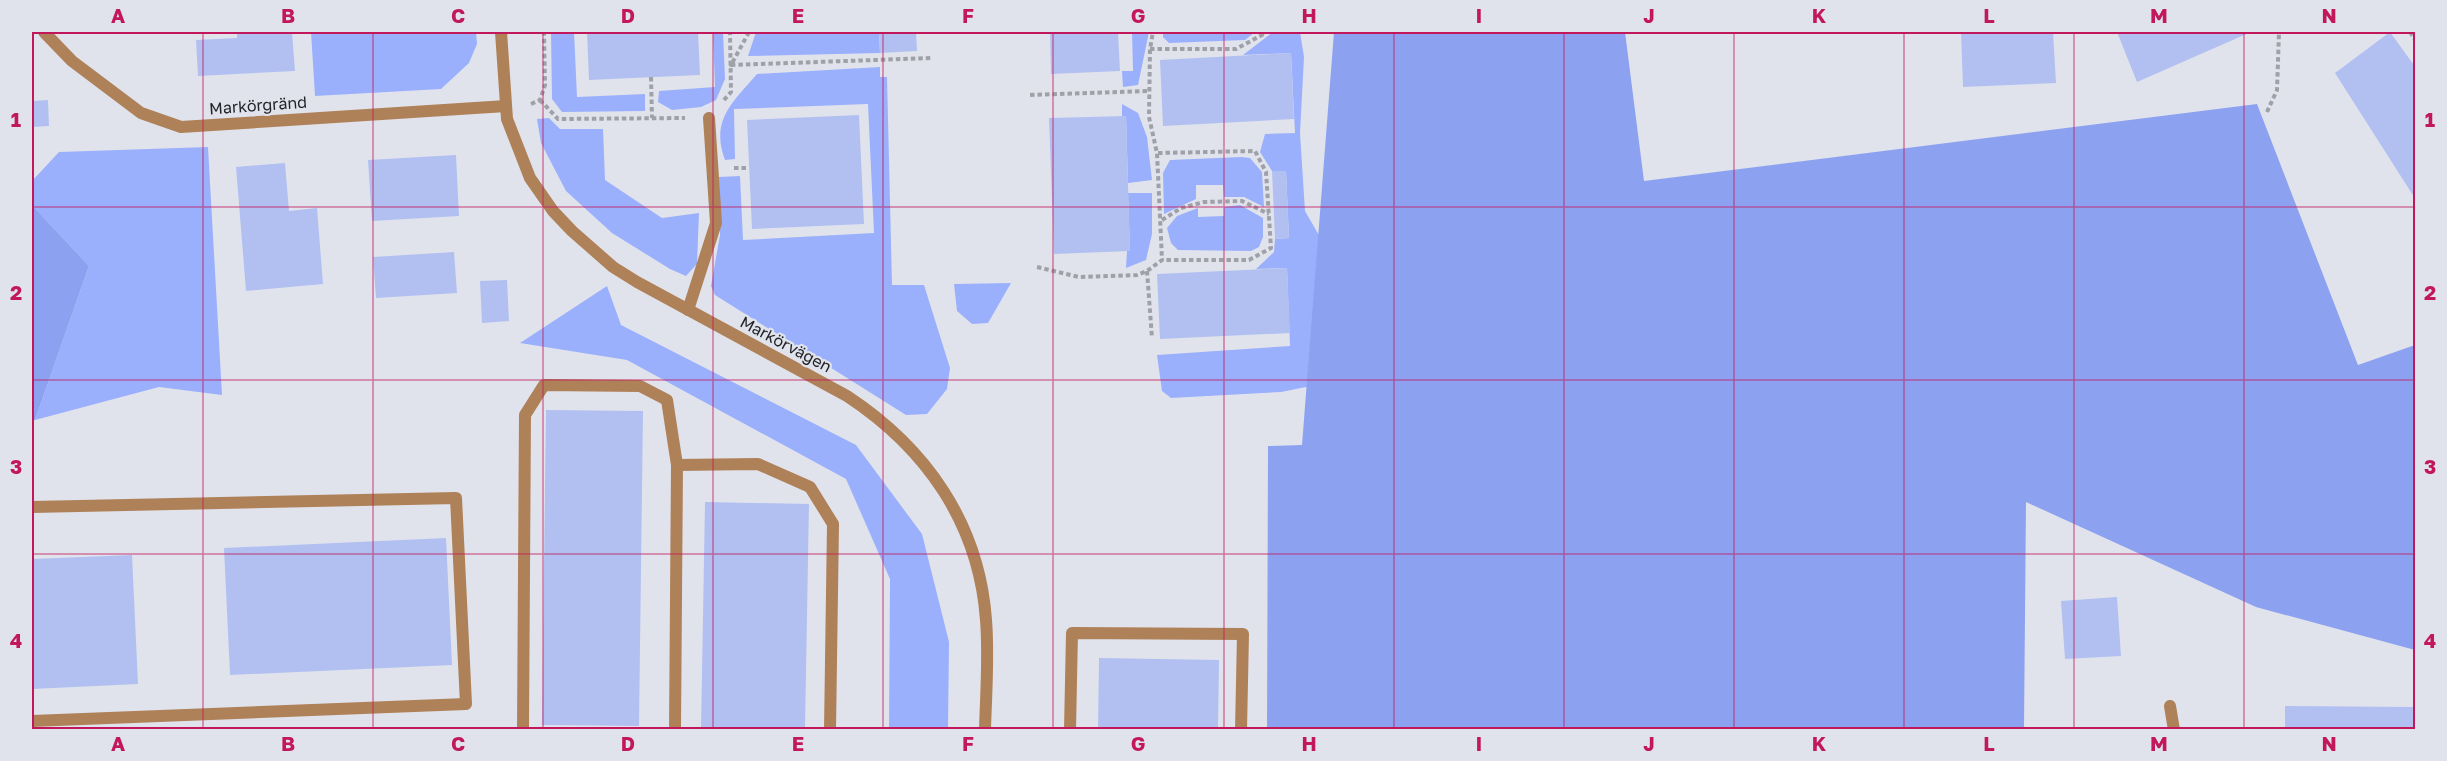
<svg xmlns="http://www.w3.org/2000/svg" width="2447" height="761" font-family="'Golos Text',sans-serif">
<rect width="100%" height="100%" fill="#e1e3ec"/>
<!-- green -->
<path fill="#9ab0fc" d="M311,32h165l1,12 -8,19 -28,26 -126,7z
M551,32h23l3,65 68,-3v17l-83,1 -10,-13z
M713,32h10l2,47 -9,21 -15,7 -29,3 -14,-8 1,-11 56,-4z
M756,32h123l1,21 -132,3z
M1132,32h17l-11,53 -15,2 -1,-16h11z
M1163,32h92l-10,8 -76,3 -6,-6z
M1273,32h27l4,25 -4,76 5,78 19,33 -3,140 -40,8 -110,6 -9,-7 -5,-36 133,-9 -3,-78 -31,1 18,-17 1,-13 14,-1 -3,-67h-14l-12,-19 5,-18 30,-1 -4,-80 -48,2z
M880,67v10h7l5,208h32l26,83 -3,21 -20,25 -21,1 -191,-120 -4,-9 9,-51 -1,-58 21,-1 3,64 131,-7 -6,-129 -134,5 1,50 -10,1c-15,-40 8,-58 32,-86z
M1122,104l16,9 9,24 5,43 -24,3 -2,-67h-4z
M549,118l11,11h43l2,51 57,38 37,-5 -2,51 -11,12 -16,-7 -58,-36 -46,-42 -25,-48 -4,-24z
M208,147l14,248 -63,-8 -124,33 54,-154 -57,-61v-24l27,-29z
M1241,157l9,1 12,14 2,35 -20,-10h-20l-1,-12h-27v14l-32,15 -1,-41 7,-13z
M1128,193h24v41l-6,26 -20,8 1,-17h3z
M1240,205l23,13v19l-4,10 -8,4 -73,-1 -7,-7 -4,-15 10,-12 21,-8v9l26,-1v-9z
M1011,283l-23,40 -16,1 -15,-13 -3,-27z
M607,286l14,39 235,120 66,89 27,108 -1,87h-59l1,-150 -44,-100 -219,-119 -107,-17z"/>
<!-- forest -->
<path fill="#8ca2f1" d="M1334,32h291l19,149 613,-77 101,261 57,-20v305l-159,-43 -230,-105 -2,227h-757l1,-283 34,-1z
M32,205l57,61 -54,154 -3,1z"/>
<!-- building -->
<path fill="#b1c0f1" d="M237,32h55l3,39 -97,5 -2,-36 41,-2z
M587,32h111l2,43 -111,5z
M879,32h37l1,19 -37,2z
M1050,32h68l2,39 -69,3z
M1961,32h92l3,51 -93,4z
M2117,32h134l-114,50z
M2390,32l26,36v132l-81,-127z
M1291,53l3,66 -131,7 -3,-66z
M48,100l1,26 -17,1v-26z
M859,115l5,109 -112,5 -5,-109z
M1126,116l4,135 -76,3 -5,-136z
M456,155l3,61 -87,5 -4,-61z
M285,163l4,48 28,-3 6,76 -77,7 -10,-124z
M1272,171h14l3,67 -14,1z
M454,252l3,41 -81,5 -3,-41z
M1287,268l3,65 -130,6 -3,-65z
M507,280l2,41 -27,2 -2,-42z
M546,410l97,1 -4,315 -97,-1z
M705,502l104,2 -4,226h-104z
M446,538l6,127 -222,10 -6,-127z
M132,555l6,129 -106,5v-130z
M2117,597l4,59 -56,3 -4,-58z
M1099,658l120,2 -1,70h-120z
M2285,706l131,1v23h-131z"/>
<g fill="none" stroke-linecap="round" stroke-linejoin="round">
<!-- path -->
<path stroke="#9fa1a8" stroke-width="4" stroke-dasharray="4.5 3" stroke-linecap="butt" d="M749,32l-18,33 201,-7
M2410,32l6,9
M1150,49h86l26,-14 1,-3
M651,77l1,41
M1030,95l119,-4
M540,100l18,19 127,-1
M724,100l7,-8 -1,-60
M531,104l9,-4 5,-15 -1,-53
M2267,112l10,-22 2,-58
M1158,153l97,-2 11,21 5,76 -22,12h-87
M734,168h15
M1162,220l19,-12 23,-6 38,-1 27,13
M1037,267l42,10 58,-2 10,-4 15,-11 -5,-107 -8,-36 1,-68 3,-17
M1147,271l5,67"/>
<!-- service -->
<path stroke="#af8159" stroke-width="12" d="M688,310l28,-87 -7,-105
M32,507l424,-9 10,206 -434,17
M2170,706l4,24
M523,730l2,-315 19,-30 96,1 27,14 10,65
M675,730l2,-265 81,-1 52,23 23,37 -3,206
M1070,730l2,-97 171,1 -2,96"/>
<!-- minor -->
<path stroke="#af8159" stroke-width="12" d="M44,32l28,29 69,52 40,14 325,-21
M501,32l6,87 23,59 23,33 19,20 41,36 24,15 210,114c79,52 132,127 139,224 3,36 0,73 -1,110"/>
</g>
<!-- grid -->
<path fill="none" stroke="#c2185b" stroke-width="1.5" stroke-opacity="0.55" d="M203,32v698M373,32v698M543,32v698M713,32v698M883,32v698M1053,32v698M1224,32v698M1394,32v698M1564,32v698M1734,32v698M1904,32v698M2074,32v698M2244,32v698M32,207h2384M32,380h2384M32,554h2384"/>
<g text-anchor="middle" stroke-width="4.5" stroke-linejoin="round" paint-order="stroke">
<!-- street labels -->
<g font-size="16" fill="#232428" stroke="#e1e3ec">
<text transform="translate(258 105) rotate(-4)" y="6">Markörgränd</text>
<text transform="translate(786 344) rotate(28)" y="6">Markörvägen</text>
</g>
</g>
<!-- border -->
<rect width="2447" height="761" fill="none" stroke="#e1e3ec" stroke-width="66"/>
<rect x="33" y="33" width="2381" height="695" fill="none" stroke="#c2185b" stroke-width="2"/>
<g font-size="20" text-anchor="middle" font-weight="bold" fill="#c2185b">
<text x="118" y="23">A</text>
<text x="288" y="23">B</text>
<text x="458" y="23">C</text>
<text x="628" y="23">D</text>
<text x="798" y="23">E</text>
<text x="968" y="23">F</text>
<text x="1138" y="23">G</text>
<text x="1309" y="23">H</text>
<text x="1479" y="23">I</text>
<text x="1649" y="23">J</text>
<text x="1819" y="23">K</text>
<text x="1989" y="23">L</text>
<text x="2159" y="23">M</text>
<text x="2329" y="23">N</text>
<text x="16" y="127">1</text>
<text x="2430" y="127">1</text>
<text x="16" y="300">2</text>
<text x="2430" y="300">2</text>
<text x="16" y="474">3</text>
<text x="2430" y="474">3</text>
<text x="16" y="648">4</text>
<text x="2430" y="648">4</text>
<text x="118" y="751">A</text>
<text x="288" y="751">B</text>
<text x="458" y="751">C</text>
<text x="628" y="751">D</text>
<text x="798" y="751">E</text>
<text x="968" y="751">F</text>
<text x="1138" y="751">G</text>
<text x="1309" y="751">H</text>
<text x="1479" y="751">I</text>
<text x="1649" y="751">J</text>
<text x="1819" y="751">K</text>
<text x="1989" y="751">L</text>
<text x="2159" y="751">M</text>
<text x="2329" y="751">N</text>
</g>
</svg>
